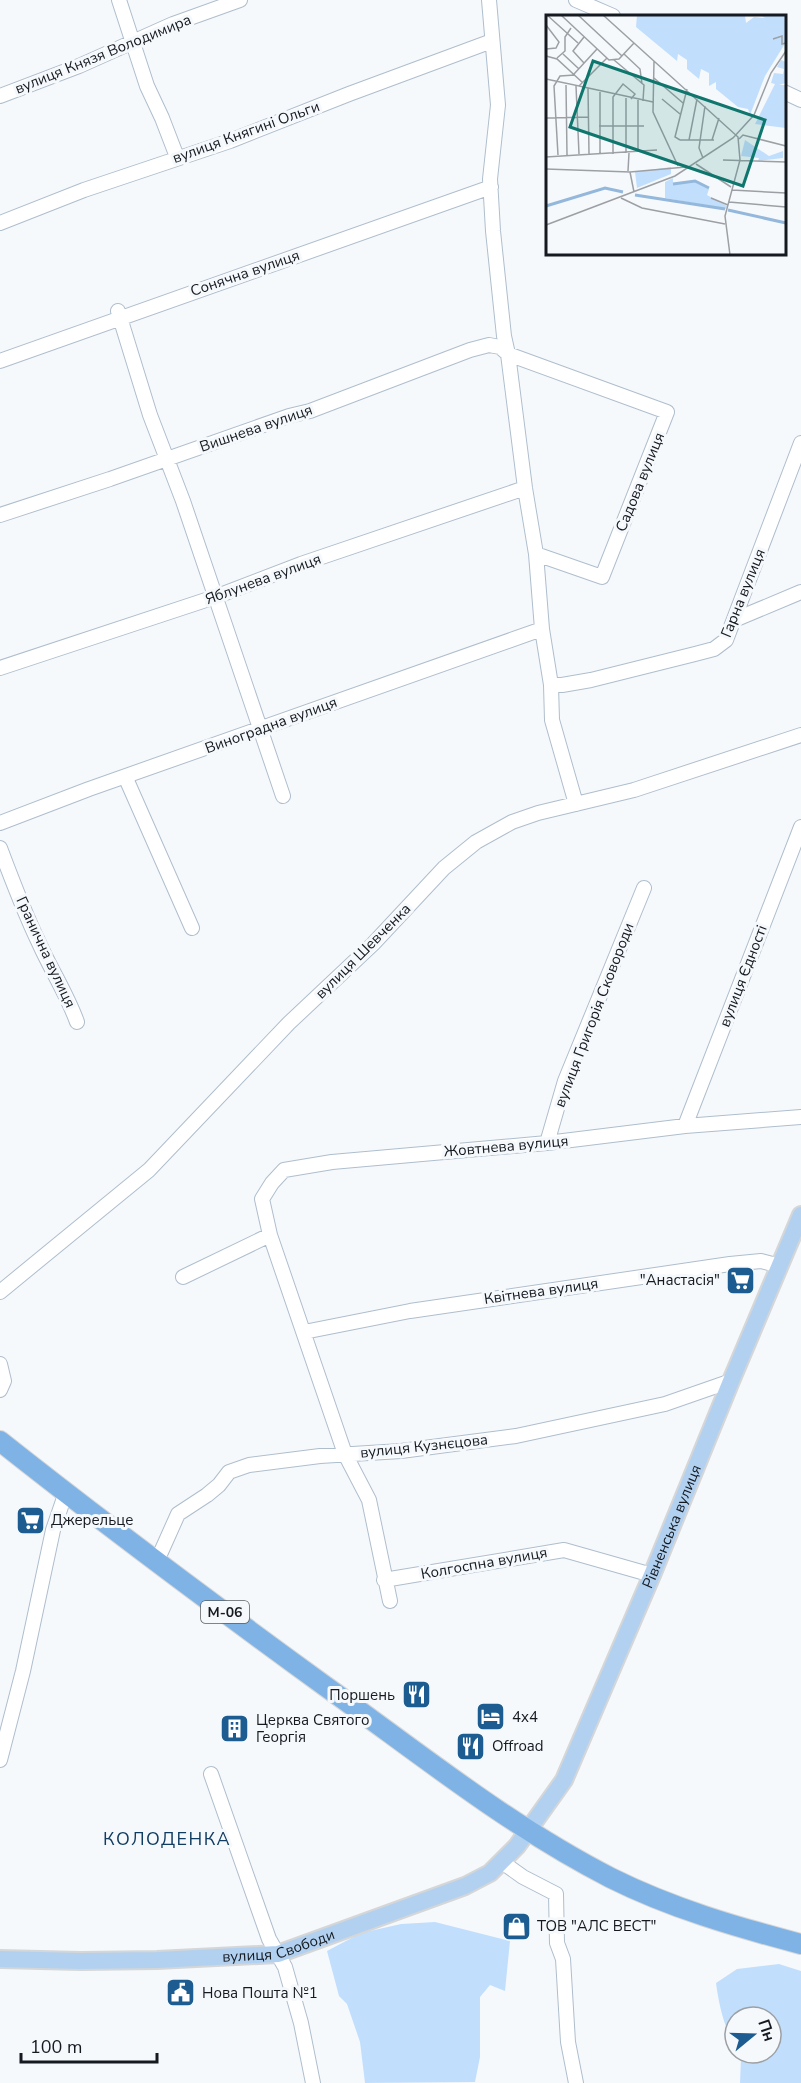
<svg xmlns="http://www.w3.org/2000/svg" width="801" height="2083" font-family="'Nunito Sans',sans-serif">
<rect width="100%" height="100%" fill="#f6f9fc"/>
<!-- green -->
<path fill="#c1dffc" d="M435,1922l75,19 -5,50 -15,-6 -10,12v60l-5,25 -110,1 -5,-41 -13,-38 -8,-8 -12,-45 34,-18 40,-9z
M779,1964l22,7v112h-61l1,-25 -3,-5h33v-36h-36v30c-11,-21 -16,-41 -19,-64l21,-14z"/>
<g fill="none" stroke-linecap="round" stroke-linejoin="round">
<defs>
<path id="minor" d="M119,0l28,86 15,32 15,39
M489,0l9,105 -8,74 3,52 11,105 4,18 17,134 11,66 6,75 9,56 1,35 24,84
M576,0l37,16
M784,92l17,8
M0,96l79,-30 94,-42 67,-24
M0,223l84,-33 146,-49 119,-47 143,-53
M118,311l32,104 33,86 100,295
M0,361l491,-174
M0,515l110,-36 179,-63 21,-5 160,-61 19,-5 11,2 8,7 159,58 -65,165 -66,-23
M734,620l67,-28
M0,668l215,-71 86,-33 224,-76
M551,685h11l29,-5 104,-26 19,-5 12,-9 75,-197
M127,776l1,7 64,145
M0,823l89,-34 453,-160
M0,848c12,32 24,64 39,95 12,27 28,51 38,79
M685,1126l116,-299
M547,1143l18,-62 79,-193
M183,1277l87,-42
M0,1292l149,-122 140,-147 84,-79 71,-76 32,-26 36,-20 26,-9 96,-23 167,-55
M304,1332l106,-21 320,-47 31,-3 19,5
M0,1364l4,17 -4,9
M157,1561l21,-47 29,-19 12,-10 10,-13 20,-7 71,-9 81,-5 115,-15 149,-32 66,-23
M384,1580l180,-30 88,25
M390,1601l-21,-101 -24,-46 -75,-219 -8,-36 10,-16 12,-13 48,-8 215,-19 138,-17 116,-9
M0,1760l23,-89 30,-141 13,-38
M211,1774l58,165 16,28 16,56 12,60
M502,1862l21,15 33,17 1,49 6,16 5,83 8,41"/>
<g id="major">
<path id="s1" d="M0,1959l81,2 76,-1 121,-6 187,-68 25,-13 27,-27 47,-66 88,-205 79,-194 70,-166"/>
</g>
<path id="highway" d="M0,1441c106,84 215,165 325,245 94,67 184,140 286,192 60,30 125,49 190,66"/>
</defs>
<!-- minor casing -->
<use href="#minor" stroke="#afbecd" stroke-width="16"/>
<!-- major casing -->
<use href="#major" stroke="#d5d6d7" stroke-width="20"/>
<!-- highway casing -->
<use href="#highway" stroke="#d5d6d7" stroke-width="22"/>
<!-- minor -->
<use href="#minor" stroke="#fff" stroke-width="14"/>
<!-- major -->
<use href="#major" stroke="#b2d1f0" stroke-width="16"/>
<!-- highway -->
<use href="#highway" stroke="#7fb3e6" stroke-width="20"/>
</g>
<!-- icons -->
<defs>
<symbol id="supermarket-square" viewBox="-11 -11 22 22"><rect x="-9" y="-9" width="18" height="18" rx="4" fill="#1c5c91" stroke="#f6f9fc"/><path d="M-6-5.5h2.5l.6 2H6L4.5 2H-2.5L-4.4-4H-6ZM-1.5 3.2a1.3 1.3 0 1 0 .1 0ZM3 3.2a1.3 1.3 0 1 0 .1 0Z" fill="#fff"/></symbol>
<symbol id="restaurant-square" viewBox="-11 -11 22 22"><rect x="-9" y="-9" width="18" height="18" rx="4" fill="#1c5c91" stroke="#f6f9fc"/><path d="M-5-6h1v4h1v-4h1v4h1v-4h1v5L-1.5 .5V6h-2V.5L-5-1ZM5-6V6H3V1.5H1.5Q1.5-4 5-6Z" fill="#fff"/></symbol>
<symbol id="hotel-square" viewBox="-11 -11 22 22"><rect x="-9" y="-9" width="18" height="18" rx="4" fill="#1c5c91" stroke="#f6f9fc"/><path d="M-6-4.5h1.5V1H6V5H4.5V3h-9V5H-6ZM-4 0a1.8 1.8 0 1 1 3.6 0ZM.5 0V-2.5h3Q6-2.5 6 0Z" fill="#fff"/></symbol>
<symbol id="building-square" viewBox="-11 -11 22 22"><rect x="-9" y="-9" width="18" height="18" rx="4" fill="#1c5c91" stroke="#f6f9fc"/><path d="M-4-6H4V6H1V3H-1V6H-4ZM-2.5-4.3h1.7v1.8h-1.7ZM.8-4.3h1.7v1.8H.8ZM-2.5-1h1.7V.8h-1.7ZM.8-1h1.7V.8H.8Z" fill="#fff"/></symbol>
<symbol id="shop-square" viewBox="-11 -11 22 22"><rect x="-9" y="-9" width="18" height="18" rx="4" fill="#1c5c91" stroke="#f6f9fc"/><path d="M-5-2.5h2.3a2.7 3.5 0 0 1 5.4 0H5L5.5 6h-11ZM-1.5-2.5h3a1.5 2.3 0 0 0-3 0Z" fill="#fff"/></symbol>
<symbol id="civic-square" viewBox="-11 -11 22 22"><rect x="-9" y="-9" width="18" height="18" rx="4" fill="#1c5c91" stroke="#f6f9fc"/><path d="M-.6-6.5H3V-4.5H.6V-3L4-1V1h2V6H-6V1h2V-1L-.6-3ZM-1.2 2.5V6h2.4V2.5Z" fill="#fff"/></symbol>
</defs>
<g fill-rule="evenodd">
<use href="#supermarket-square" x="724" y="1264" width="33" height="33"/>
<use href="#supermarket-square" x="14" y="1504" width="33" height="33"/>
<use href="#restaurant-square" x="400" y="1678" width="33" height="33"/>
<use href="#hotel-square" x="474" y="1700" width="33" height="33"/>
<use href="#building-square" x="218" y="1712" width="33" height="33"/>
<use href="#restaurant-square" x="454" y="1730" width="33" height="33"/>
<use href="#shop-square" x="500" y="1910" width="33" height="33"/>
<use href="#civic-square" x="164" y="1976" width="33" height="33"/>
</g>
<g text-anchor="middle" stroke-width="6" stroke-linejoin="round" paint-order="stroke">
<!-- shield labels -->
<rect fill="#f6f9fc" stroke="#585d62" stroke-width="1.5" x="201" y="1601" width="48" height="22" rx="4.5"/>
<g font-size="14" font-weight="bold" fill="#151a20">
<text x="225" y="1617">М-06</text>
</g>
<!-- street labels -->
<g font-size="15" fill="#151a20" stroke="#f6f9fc">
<text transform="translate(103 54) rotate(-22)" y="5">вулиця Князя Володимира</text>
<text transform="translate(246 132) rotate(-20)" y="5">вулиця Княгині Ольги</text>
<text transform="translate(245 273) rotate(-19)" y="5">Сонячна вулиця</text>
<text transform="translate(256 428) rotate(-19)" y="5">Вишнева вулиця</text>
<text transform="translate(640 482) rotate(-68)" y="5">Садова вулиця</text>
<text transform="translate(263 579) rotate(-20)" y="5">Яблунева вулиця</text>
<text transform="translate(743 593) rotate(-68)" y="5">Гарна вулиця</text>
<text transform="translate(271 725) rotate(-20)" y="5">Виноградна вулиця</text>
<text transform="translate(363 951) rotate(-45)" y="5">вулиця Шевченка</text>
<text transform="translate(46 952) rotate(65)" y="5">Гранична вулиця</text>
<text transform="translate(743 976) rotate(-69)" y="5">вулиця Єдності</text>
<text transform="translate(594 1015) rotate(-69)" y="5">вулиця Григорія Сковороди</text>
<text transform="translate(506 1146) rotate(-5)" y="5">Жовтнева вулиця</text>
<text transform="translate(541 1291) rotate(-8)" y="5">Квітнева вулиця</text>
<text transform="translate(424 1446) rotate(-6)" y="5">вулиця Кузнєцова</text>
<text dy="5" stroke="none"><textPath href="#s1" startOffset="900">Рівненська вулиця</textPath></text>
<text transform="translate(484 1563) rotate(-10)" y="5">Колгоспна вулиця</text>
<text dy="5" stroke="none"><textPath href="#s1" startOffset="280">вулиця Свободи</textPath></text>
</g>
<!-- poi labels -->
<g font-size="15" fill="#151a20" stroke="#f6f9fc" text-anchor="start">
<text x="720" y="1285" text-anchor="end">"Анастасія"</text>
<text x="51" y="1525">Джерельце</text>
<text x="395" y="1700" text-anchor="end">Поршень</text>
<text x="512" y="1722">4x4</text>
<text x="256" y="1725">Церква Святого<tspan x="256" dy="17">Георгія</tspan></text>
<text x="492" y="1751">Offroad</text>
<text x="537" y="1931">ТОВ "АЛС ВЕСТ"</text>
<text x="202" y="1998">Нова Пошта №1</text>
</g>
<!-- quarter labels -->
<g font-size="18" letter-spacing="1.5" fill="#113c61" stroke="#f6f9fc">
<text x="167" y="1845">КОЛОДЕНКА</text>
</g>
</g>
<!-- overview -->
<g transform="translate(546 15)">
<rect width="240" height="240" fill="#f6f9fc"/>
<path d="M91,0h119h-11l1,8 8,-6 11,1 -5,-3h26v27l-21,34 -15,39 -2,-6 -10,-2 -22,-18v-7l-7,4v-13l-8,-4 -2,10 -12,-10v-9l-9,-6 -1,7 -41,-34zM235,45l5,2v21l-7,2h7v43l-31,-4 20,-40 -4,-1 3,-10 9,1 1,-5 -7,-2zM199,125l24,16 14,-5v7l-25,3 1,-3 -18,-2zM125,152v7l-34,14 -2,-16zM127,163v6l22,-2 14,7 -2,6 20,11 -1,3 -61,-11v-16z" fill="#c1dffc"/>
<path fill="none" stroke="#94b8db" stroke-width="3" d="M127,169l22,-3 14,7M89,180l90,14M0,191l59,-18 18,4M182,195l58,13"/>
<path fill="none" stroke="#9ca0a4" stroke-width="1.5" d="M1,0l31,28M15,0l48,45 10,-1 15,-16M32,0l44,41M57,0l135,122 2,23 -15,56 5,39M0,10l13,17 -3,6 -10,1M38,22l-11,14 11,12M227,24l9,-3v8l4,-1M17,39l16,15M78,39l16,15 2,15M0,41l11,3 26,24M11,43l8,-7v-14l6,-9M68,45l30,25 -1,16M108,46l-1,51 25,54M28,59l23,-25M108,63l29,25M0,64l33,7 28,-28M20,70l1,70M30,71l3,68M33,71l74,16M42,73l1,66M54,77v62M80,83v55M116,84l18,15M92,85v51M0,103l42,-1M53,111h45M193,124l4,-4 43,11M134,125l-5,-3 12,-48M134,125h34M143,125l8,-41M166,125l7,-22M67,139v-57l10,-13 12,10 -4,5M12,140l-4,-69 6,-10 15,-1M0,142l111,-7M157,143l-4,-10 6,-42M177,145l63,2M150,149l35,23M0,154l84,3 56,-5M82,156l1,-18M84,157l4,20M186,175l54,3M75,183l21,10 83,16M165,183l17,7M183,187l57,5M0,210l129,-49 58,-38 21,-23 17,-42 15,-22"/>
<path fill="#0f766e" fill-opacity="0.15" stroke="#0f766e" stroke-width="3" d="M47,46l172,59 -22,66 -173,-59z"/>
<rect width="240" height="240" fill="none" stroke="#151a20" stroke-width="3"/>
</g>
<!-- north arrow -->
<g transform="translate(753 2035) rotate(71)"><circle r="28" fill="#f6f9fc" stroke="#9ca0a4" stroke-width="1.5"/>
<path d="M0-4.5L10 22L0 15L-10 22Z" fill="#1c5c91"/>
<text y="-9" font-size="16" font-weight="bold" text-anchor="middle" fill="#151a20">Пн</text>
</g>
<!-- scale -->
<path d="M21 2053v9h136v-9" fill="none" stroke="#151a20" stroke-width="3"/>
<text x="30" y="2053" font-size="18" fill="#151a20" stroke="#f6f9fc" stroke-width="4.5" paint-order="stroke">100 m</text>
</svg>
